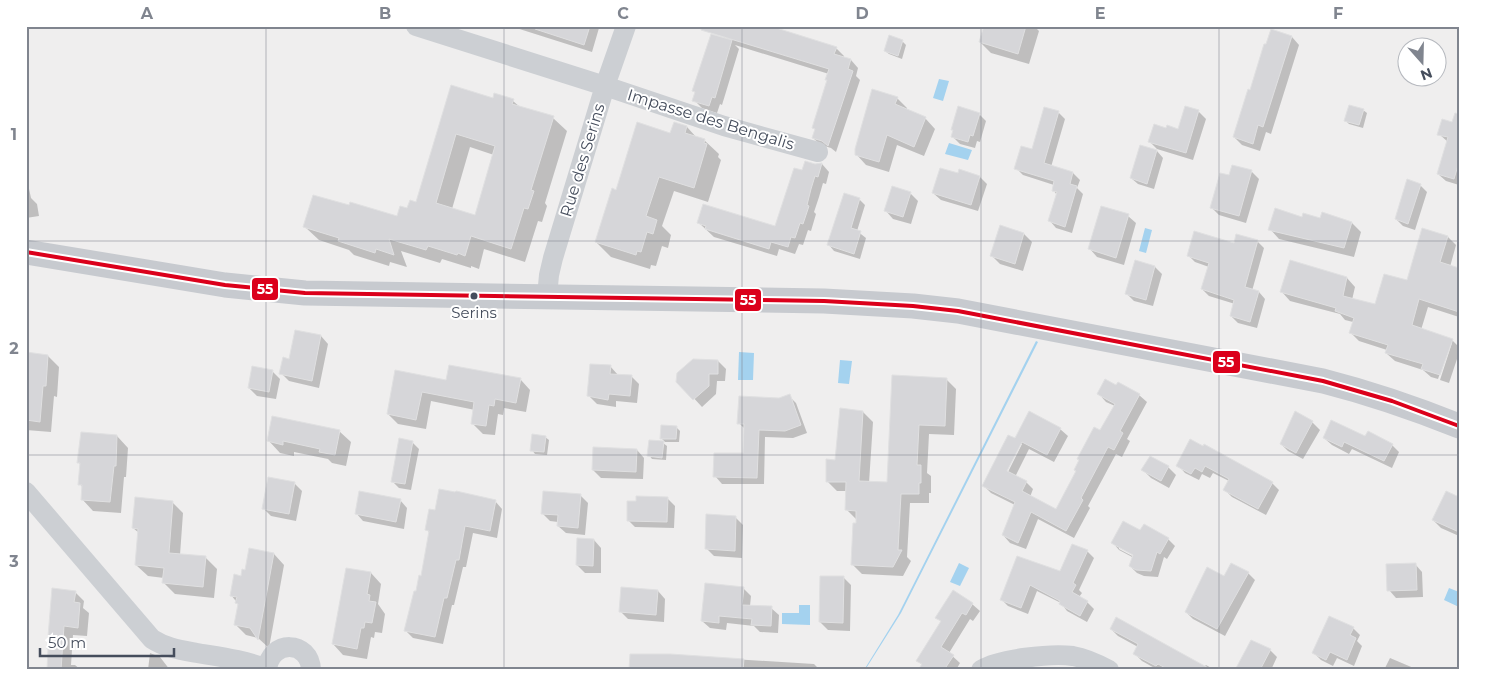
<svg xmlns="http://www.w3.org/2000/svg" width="1485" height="696" font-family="Montserrat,sans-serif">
<rect width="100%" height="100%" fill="#efeeee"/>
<!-- water -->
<path fill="#a4d2ef" d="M939,79l10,2 -6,20 -10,-3z
M949,143l23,7 -4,10 -23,-6z
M1145,228l7,2 -6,23 -7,-2z
M1036,341l2,1 -137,271 -36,57h-1l34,-55z
M739,352l15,1 -1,27h-15z
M840,360l12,1 -3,23 -11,-1z
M959,563l10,5 -9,18 -10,-4z
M1449,588l10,4v15l-15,-7z
M799,605h11v20l-28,-1v-11h17z"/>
<!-- shadow -->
<path fill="#0003" fill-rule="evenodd" d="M510,26h87l2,2 -7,24z
M985,26h49l5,5 -10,33 -38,-11 -11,-11z
M723,36l113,12 8,8 -1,2 8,2 7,8 -2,8 4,4 -24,72 -5,-4 -10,-3 -8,-7 16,-64 -94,-29 4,4 -17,56 -2,-1 -3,9 -15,-5 -8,-8 33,-60z
M1292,37l7,8 -28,89 -5,-2 -6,19 -18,-6 -8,-8 16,-46z
M902,41l4,4 -4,14 -13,-5 -4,-3z
M451,86l43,14 19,1 7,6 33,11 14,13 -22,72 2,3 -5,16 -4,-1 -13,41 -41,-13 -5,20 -8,-3v2l-29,-9 -2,4 -39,-12 6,16 -17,-5 -1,4 -35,-11 -5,-5 -30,-10 -14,-13 93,-9 19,-14zM470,147l24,8 -19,62 -23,-8z
M897,98l10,10v3l18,7 10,11 -11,27 -27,-11 -8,27 -23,-7 -10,-11z
M1363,110l4,3 -4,15 -14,-4 -3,-3z
M1198,111l8,8 -13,41 -36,-11 -7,-7 16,-12h13z
M1058,112l7,7 -14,48 22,6 7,7 -3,8 6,6 -11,39 -16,-5 -6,-7 7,-26 -4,-5 1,-5 -31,-10 -7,-7 17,-18z
M979,114l7,7 -6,21 -3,-1 -2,7 -15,-4 -7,-7z
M1459,126v59l-13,-4 -8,-7 10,-32 -9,-8z
M687,127l10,11 7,2 15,14 -1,3 3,3 -13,42 -34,-11 -12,35 9,9 -3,13 -6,-2 -6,20 -5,-1 -1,4 -39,-12 -15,-15 21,-51 54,-57z
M1141,147l16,4 6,7 -9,31 -16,-5 -7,-6z
M822,164l7,8 -3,12 -3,-1 -4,14 -5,15 2,2 -5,17 -3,-1 -5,15 -4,-1 -4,10 -16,-5 -2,7 -63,-19 -15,-14 77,4 26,-55 13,-7z
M1251,171l8,8 -13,44 -27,-8 -7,-7 18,-31z
M26,175l5,23 6,6 2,12 -13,2z
M959,175l21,2 7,7 -9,27 -37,-11 -8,-7z
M1420,185l7,7 -12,38 -12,-4 -7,-7z
M910,193l8,8 -7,23 -18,-5 -7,-8z
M859,199l6,6 -8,26 9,7 -6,21 -26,-8 -5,-6z
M1128,216l8,7 -12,42 -27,-8 -7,-8z
M1303,218l49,5 9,9 -7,25 -75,-18 -9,-10z
M1024,234l8,8 -9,29 -23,-7 -8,-8z
M1448,237l8,8 -6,22 9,3v47l-31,-10 -7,23 31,10 7,7v6l-10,30 -9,-3 12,-37h-2l-12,36 -7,-2 -8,-7 -28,-9 -9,-8 1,-3 -28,-9 -9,-9 3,-10 -8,-2 -5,-6 -50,-13 -8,-9 8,-30 57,16 8,9 -3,13 24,6 32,-24z
M1257,241l7,7 -12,43 7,1 6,7 -8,29 -19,-5 -7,-7 4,-12 -26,-8 -7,-7 7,-22 -14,-5 -7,-7 47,-11z
M1155,267l7,7 -9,32 -19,-5 -7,-7z
M321,336l7,8 -9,44 -30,-7 -8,-8 9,-13z
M26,354l22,2 11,11 -2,30 -3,-1 -3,36 -25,-2z
M718,361l8,8 -1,12h-8l-1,13 -14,13 -24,-26z
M610,366l8,9 13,1 8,8 -2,19 -21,-2v6l-19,-3 -8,-8z
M272,371l8,8 -4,20 -19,-3 -8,-8z
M396,372l51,9 74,-1 9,10 -4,22 -22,-4 -1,7 -5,-1 -3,21 -12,-1 -10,-10 2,-14 -44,-9 -5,28 -28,-5 -10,-10z
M893,377l53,2 10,10 -2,46 -25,-1 -2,39 4,3v17h-2v10h-19l-3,54 4,4 -8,15 -41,-2 -10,-10 5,-44 -10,-10v-19h-10l-10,-10 9,-20 27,-49 10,10 -4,61h19z
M1117,386l22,9 8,7 -20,37 3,2 -8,16 -6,-3 -28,52 2,2 -16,30 -36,-19 -12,30 -16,-6 -7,-8 12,-30 -24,-12 -8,-8 33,-45 44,-11 8,7 -14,26 -25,-13 -14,28 11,5 7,7 -3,8 26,14 59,-105 -9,-4 -7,-8zM1020,444h2l-17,34 -2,-2z
M789,396l7,7 11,30 -14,5 -28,-1 -1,47h-42l-7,-8 29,-22 1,-25 -6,-6 40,-24z
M1295,413l17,9 8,8 -17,29 -15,-8 -7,-7z
M676,427l4,4 -1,11h-14l-3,-3z
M339,431l12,11 -5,24 -14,-3 -4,-4 -34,-7v4l-14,-3 -11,-12z
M117,436l11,12 -2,29h-2l-3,36 -28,-2 -11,-12 1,-11 -3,-4 1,-19 -3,-3z
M545,437l4,3 -2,15 -12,-1 -3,-4z
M1324,438h42l26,7 7,7 -7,16 -40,-19 -3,5 -17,-9z
M1191,441l81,42 7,7 -13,25 -34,-18 -7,-7 4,-9 -16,-8 -3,5 -8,-4 -3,6 -14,-7 -7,-8z
M412,442l7,7 -8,41 -12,-2 -7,-7z
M663,443l4,3 -1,14 -14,-1 -3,-4z
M637,450l7,8 -1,21 -42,-1 -8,-8z
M1168,467l8,8 -7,13 -18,-10 -8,-8z
M294,483l8,8 -6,30 -25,-5 -8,-8z
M580,495l8,8 -3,32 -19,-2 -8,-7v-4l-8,-1 -8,-8z
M667,498l8,8 -1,22 -39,-1 -7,-7z
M1459,498v38l-18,-8 -8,-8z
M400,500l7,8 -3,21 -41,-8 -7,-8z
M495,501l7,8 -5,29 -24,-5 -7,34h-3l-9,38h-2l-9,39 -30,-6 -7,-7 16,-54 8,-44 -3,-3 9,-19z
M172,502l11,11 -3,42 25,2 12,12 -3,29 -39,-4 -11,-11v-5l-16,-2 -12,-11 3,-32 -6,-5z
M735,517l8,8 -1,33 -28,-2 -8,-8z
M1141,532l27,7 7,7 -8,13 -3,-2 -6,20 -14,-1 -7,-3 -7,-7 4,-8 -15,-8 -6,-7zM1119,546l21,11 -2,2 -19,-10z
M594,540l7,8v25h-16l-8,-8z
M1087,551l7,7 -15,32 3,3 -3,4 8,5 7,7 -7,13 -20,-11 -6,-8 -24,-12 -9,23 -20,-8 -6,-6 15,-43 44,16z
M274,554l10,11 -15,83 -11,-10 -12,-3 -10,-10 3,-20 -8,-10 15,-24z
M1415,564l7,8 1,25 -27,1 -7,-8z
M1231,565l17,8 7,7 -30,56 -32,-17 -7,-7 39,-34z
M371,573l10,11 -3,20 7,10 -3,19 -7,-1 -1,6 -3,-1 -4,22 -24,-4 -10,-11z
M844,578l7,7 -1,46 -22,-1 -8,-8z
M743,588l8,8 -1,10 21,2 8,7 -1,18 -18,-1 -6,-6 -27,-3 -1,7 -16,-2 -8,-7z
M658,591l7,8 -1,23 -36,-3 -8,-8z
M75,592l9,9 -1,7 6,5 -2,23 -14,-1 -2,30h4l6,5h-34z
M972,604l8,7 -7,10 -3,-2 -21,34 11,10 -4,7h-36l2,-5 -5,-5 25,-38 -5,-5z
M1353,628l7,7 -3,6 5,5 -8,20 -17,-8 -4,8 -12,-6 -7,-7z
M1111,629l93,38 2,-2 9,5h-57l-16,-9 -7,-7 3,-7 -20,-11z
M1270,650l7,7 -6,13h-35z
M150,653l10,4 10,13h-22z
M670,655l144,9 6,6h-190z
M1390,658l26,11 1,1h-33z"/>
<!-- building -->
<path fill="#d6d6d9" stroke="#e0e0e1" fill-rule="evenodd" d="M536,26h54l-6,19 -49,-16z
M701,26h69l67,21 -3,7 17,5 -3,10 5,2 -25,75 -6,-5 -10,-3 3,-9 -3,-1 15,-48h-2l4,-11 -128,-39z
M984,26h42l-8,28 -39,-12z
M1271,29l21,7 -29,91 -5,-2 -5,19 -20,-7 15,-48 2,1 14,-46h2z
M711,34l21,6 -17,58 -3,-1 -3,9 -17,-5 3,-9 -3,-1z
M889,35l14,5 -5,16 -14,-5z
M451,85l42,13 1,-5 20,6 -2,5 42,12 -23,74 3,1 -6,18 -4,-1 -13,41 -40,-13 -6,20 -7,-3 -1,2 -29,-9 -2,4 -37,-11 5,16 -18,-6 -1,4 -37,-12 1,-3 -36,-11 10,-32 36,10 1,-3 47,14 3,-10 7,2 3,-8 6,2zM456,134l39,12 -20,69 -39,-12z
M872,89l26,8 -3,7 31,13 -12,30 -27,-12 -8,27 -24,-7v-6z
M1349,105l15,4 -5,16 -15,-4z
M958,106l22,7 -7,23 -3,-1 -2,7 -17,-5 2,-7h-2z
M1185,106l14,4 -13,43 -38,-11 6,-18 12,4 1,-3 11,4z
M1044,107l15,4 -15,52 29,9 -3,12 7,2 -12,41 -17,-6 9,-29 -5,-1 2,-10 -40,-12 7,-23 11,3z
M1455,113l4,1v48l-5,17 -17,-5 11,-37 -11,-2 5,-16 10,3z
M637,122l33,11 4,-11 13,4 -2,7 20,6 -1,4 3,1 -13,44 -35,-11 -13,39 11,4 -4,14 -6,-2 -6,20 -4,-1 -1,4 -41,-13 17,-54 4,2z
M1140,145l17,5 -10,34 -17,-6z
M805,161l10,3 7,-1 -4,14 -3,-1 -4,13 -4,16 2,1 -6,18 -3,-1 -5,15 -4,-1 -3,10 -17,-5 -2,7 -64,-20 1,-3 -9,-3 6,-19 72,22 19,-58 8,2z
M1232,165l20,5 -13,46 -29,-8 10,-35 9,2z
M940,168l18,5 1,-4 21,7 -9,29 -39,-12z
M1407,179l14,5 -13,40 -13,-5z
M892,186l19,6 -8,25 -19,-6z
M844,193l16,5 -9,30 10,3 -7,23 -27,-9z
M1101,206l28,8 -13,44 -28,-9z
M1275,208l27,9 1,-4 17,5 2,-6 30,10 -8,26 -76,-18z
M1000,225l24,8 -9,31 -25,-8z
M1422,228l26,8 -8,26 19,6v44l-40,-13 -7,26 41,14 -13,36 -19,-6 2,-5 -38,-11 3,-8 -39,-12 5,-15 -19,-7 1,-3 -56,-16 10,-32 57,17 -4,19 32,8 9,-30 23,6z
M1194,231l40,12 2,-9 22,6 -13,47 14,4 -9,31 -20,-6 4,-16 -33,-11 8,-26 -22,-7z
M1135,260l20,6 -9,34 -21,-6z
M295,330l26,5 -9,46 -33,-7 4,-17 6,2z
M26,352l22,3 -2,31h-3l-3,36 -14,-2z
M693,359l25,1v14h-9v12l-16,14 -17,-18 1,-9z
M590,364l21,1 -1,9 22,1 -2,21 -21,-2 -1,6 -21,-4z
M449,365l72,13 -5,25 -21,-4 -1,7 -5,-1 -3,21 -15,-2 3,-22 -52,-10 -6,28 -29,-6 8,-44 51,10z
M252,366l21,4 -4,22 -21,-4z
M892,375l55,3 -2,48 -26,-1 -2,40h4v18h-2v11h-18l-3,56h4l-9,17 -42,-2 2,-42h3v-12l-11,-1 1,-28h-20v-23l9,1 5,-52 23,3 -4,70 28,1z
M1105,379l11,6 2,-3 22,12 -20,37 3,2 -9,17 -6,-3 -27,51 2,2 -17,31 -35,-19 -13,31 -16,-8 13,-33 -33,-16 26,-51 7,3 14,-27 32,17 -14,27 -25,-13 -15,29 20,10 -5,10 34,18 20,-38 -2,-1 5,-10 -2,-1 17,-32 6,3 15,-26 -18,-10z
M790,394l11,31 -16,6 -26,-1 -2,48 -44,-1 1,-24h29l1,-29h-7l2,-28 40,2z
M1295,411l18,10 -17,32 -16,-9z
M272,416l68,14 -5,25 -16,-3 1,-3 -37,-8v4l-16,-4z
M1331,420l34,16 3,-5 25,13 -9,17 -40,-19 -2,5 -19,-9z
M661,425l16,1 -1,13h-16z
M81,432l36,3 -1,31h-2l-4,36 -29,-2 1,-15h-4l2,-22h-3z
M532,434l14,2 -2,16 -14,-1z
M399,438l14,3 -8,43 -14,-2z
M1190,439l13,7 1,-2 69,38 -15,27 -35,-19 6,-11 -24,-13 -3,6 -7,-4 -4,6 -15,-8z
M649,440l15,1 -2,17 -15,-2z
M593,447l44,2 -1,23 -44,-2z
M1150,456l19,10 -8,15 -20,-11z
M268,477l27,5 -6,32 -27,-5z
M439,489l16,3 1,-1 40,9 -6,31 -25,-5 -6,34h-3l-9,38h-3l-9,39 -31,-6 10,-40h2l3,-16 2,1 8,-45 -4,-1 4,-21 6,1z
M359,491l42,8 -5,23 -41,-8z
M543,491l38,3 -3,34 -21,-2 1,-11 -17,-1z
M1446,491l13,6v35l-27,-12z
M636,496l32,1 -1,25 -40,-1v-20h9z
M135,497l38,4 -4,52 37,3 -3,31 -41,-4 2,-15 -29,-3 3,-36 -6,-1z
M706,514l30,2 -1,35 -30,-2z
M1123,521l17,9 4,-6 25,14 -9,16 -3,-2 -6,19 -15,-1 -7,-4 4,-11 -22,-12z
M577,538l17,1 -1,27 -17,-1z
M1072,544l16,6 -15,33 3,2 -4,7 16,9 -8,15 -21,-12 1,-3 -30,-16 -9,23 -21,-8 17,-44 43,15z
M249,548l25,5 -16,87 -8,-12 -16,-3 4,-21 -3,-1 2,-6 -7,-1 4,-22 7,2 1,-7 3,1z
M1231,563l18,9 -32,57 -32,-17 22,-45 17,9z
M1416,563l1,27 -30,1 -1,-27z
M346,568l25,4 -4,22 3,1 -1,6 7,1 -4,21 -7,-1 -1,6h-3l-4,21 -25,-5z
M820,576h24l-1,47 -24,-1z
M705,583l39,4 -2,18 30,1 -1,20 -20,-1 1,-6 -33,-3v7l-18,-2z
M621,587l37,3 -2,25 -37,-3z
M52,588l24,3 -2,11 6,1 -2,25 -14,-2 -3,44h-14l1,-21h-1z
M953,590l20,13 -7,12 -4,-2 -21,34 13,8 -10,15h-26l4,-6 -6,-3 25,-40 -6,-3z
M1329,616l25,11 -4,8 6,3 -9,22 -17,-8 -4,8 -14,-7z
M1116,617l56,31 40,22h-43l-11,-6 -2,2 -23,-12 5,-10 -28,-15z
M1251,640l20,9 -11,21h-25z
M630,654h40l74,5 -1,11h-114z"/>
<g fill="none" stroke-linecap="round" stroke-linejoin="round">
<!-- minor -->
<path stroke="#cccfd3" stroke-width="20" d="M416,26l189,60 119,40 94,26
M547,297l2,-22 4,-17 52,-172 21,-60
M26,492l126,147c14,9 29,11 45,14 24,4 48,7 70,16
M267,670c3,-31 43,-30 44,0
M981,670c18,-11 70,-17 92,-14 12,2 25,8 36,14"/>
<!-- major -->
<path stroke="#c7cacf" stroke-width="25" d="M26,252l199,33 80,8 519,8 89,5 45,5 365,70c47,12 91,27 136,45"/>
<defs>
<path id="bus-1" d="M26,252l199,33 80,8 519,8 89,5 45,5 365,70 69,20 67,25"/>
</defs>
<!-- bus-1 casing -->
<use href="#bus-1" stroke="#fff" stroke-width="8"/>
<!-- bus-1 -->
<use href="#bus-1" stroke="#db001b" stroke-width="4"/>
</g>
<!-- grid -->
<path fill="none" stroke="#80858f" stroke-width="1" stroke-opacity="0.55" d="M266,26v644M504,26v644M742,26v644M981,26v644M1219,26v644M26,241h1433M26,455h1433"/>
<!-- markers -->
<circle fill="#454d5c" stroke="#fff" stroke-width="2" cx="474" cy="296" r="4.5"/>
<g text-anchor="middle" stroke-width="4" stroke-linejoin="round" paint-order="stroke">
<!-- bus labels -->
<g font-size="15" fill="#454d5c" stroke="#fff">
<text x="474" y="318">Serins</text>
</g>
<!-- street labels -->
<g font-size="16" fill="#454d5c" stroke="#fff">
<text transform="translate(711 119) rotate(17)" y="6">Impasse des Bengalis</text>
<text transform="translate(582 160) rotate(-73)" y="6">Rue des Serins</text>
</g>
</g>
<g stroke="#fff" stroke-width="2">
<rect x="251" y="277" width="28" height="24" rx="5" fill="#db001b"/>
<rect x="734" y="288" width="28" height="24" rx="5" fill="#db001b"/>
<rect x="1212" y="350" width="29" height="24" rx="5" fill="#db001b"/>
</g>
<g font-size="14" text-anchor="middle" font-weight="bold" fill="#fff">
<text x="265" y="294">55</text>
<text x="748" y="305">55</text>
<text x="1226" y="367">55</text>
</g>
<!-- border -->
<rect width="1485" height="696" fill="none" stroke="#ffffff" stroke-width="55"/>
<!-- north arrow -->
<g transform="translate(1422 62) rotate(160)"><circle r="24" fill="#ffffff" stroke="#b5b8be"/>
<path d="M0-4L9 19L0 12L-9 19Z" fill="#80858f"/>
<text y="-8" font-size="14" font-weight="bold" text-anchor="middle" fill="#454d5c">N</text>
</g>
<!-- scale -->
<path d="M40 648v8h134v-8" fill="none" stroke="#454d5c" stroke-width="2.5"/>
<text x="48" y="648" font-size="15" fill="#454d5c" stroke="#ffffff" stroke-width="4" paint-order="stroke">50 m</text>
<rect x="28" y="28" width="1430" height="640" fill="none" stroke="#80858f" stroke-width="2"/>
<g font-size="16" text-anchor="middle" font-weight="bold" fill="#80858f">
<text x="147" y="19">A</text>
<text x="385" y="19">B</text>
<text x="623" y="19">C</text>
<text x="862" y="19">D</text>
<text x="1100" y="19">E</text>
<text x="1338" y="19">F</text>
<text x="14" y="140">1</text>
<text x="14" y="354">2</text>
<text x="14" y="567">3</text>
</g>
</svg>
